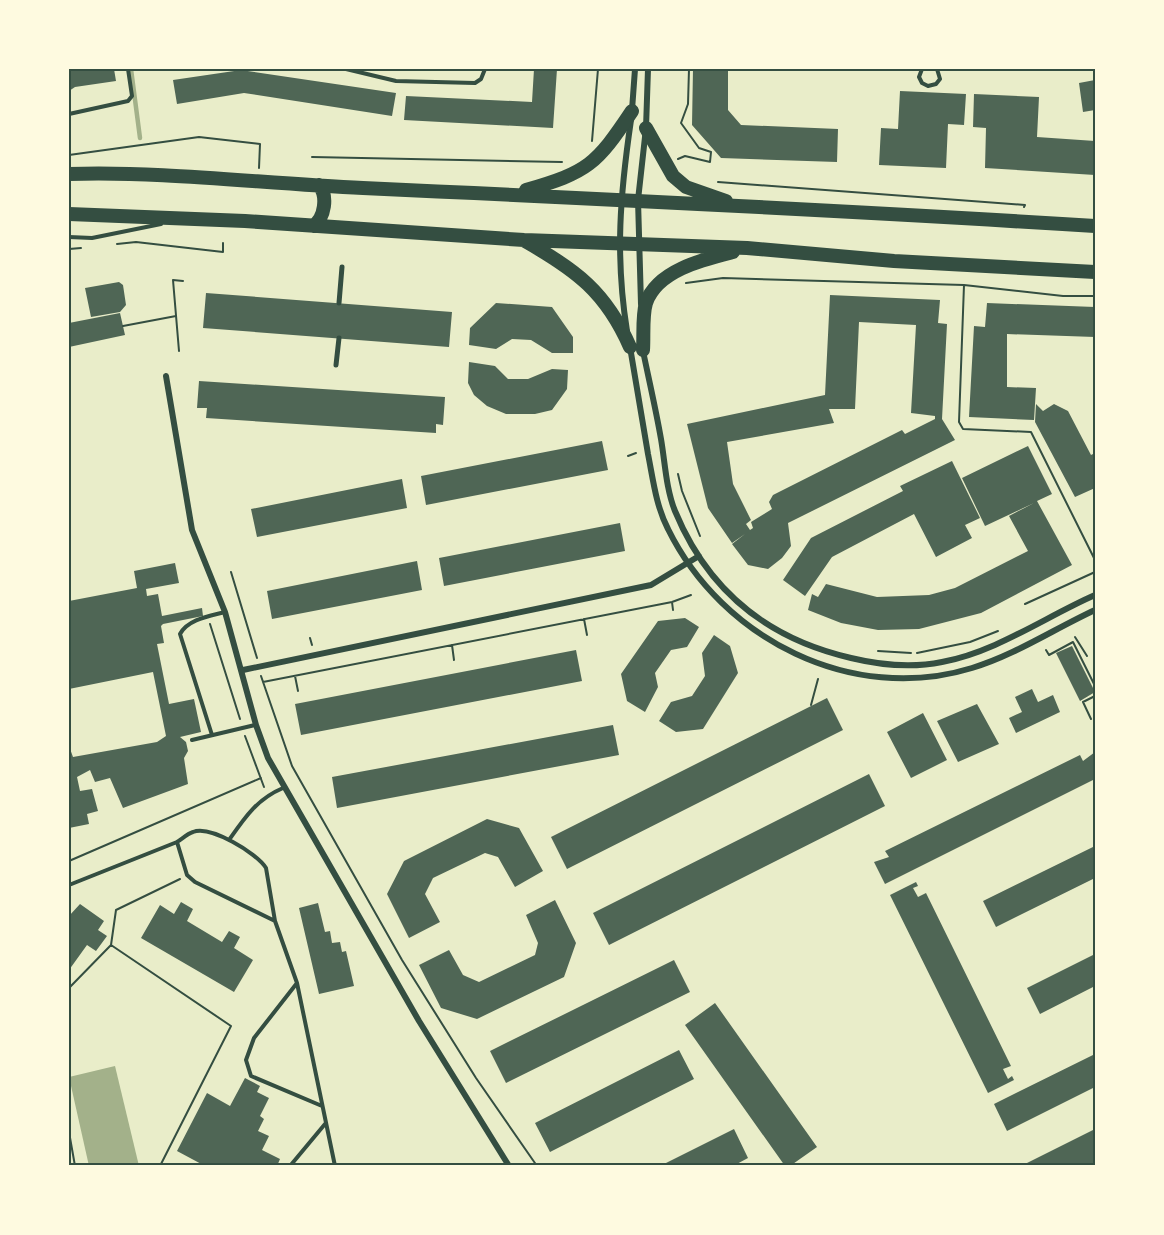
<svg xmlns="http://www.w3.org/2000/svg" width="1164" height="1235" font-family="'Open Sans',sans-serif">
<rect width="100%" height="100%" fill="#e9edc9"/>
<!-- water -->
<path fill="#a3b18a" d="M115,1066l24,100h-50l-20,-89z"/>
<g fill="none" stroke-linecap="round" stroke-linejoin="round">
<!-- stream -->
<path stroke="#a3b18a" stroke-width="4.5" d="M131,69l9,69"/>
</g>
<!-- building -->
<path fill="#4f6655" fill-rule="evenodd" d="M69,69h45l2,12 -41,6 -6,4z
M534,69h23l-4,59 -149,-8 2,-24 126,6z
M693,69h35v41l13,15 97,4 -1,33 -116,-4 -29,-33z
M241,70l155,23 -4,23 -148,-23 -67,11 -4,-24z
M1095,80v30l-12,2 -4,-29z
M900,91l66,3 -2,31 -16,-1 -2,44 -67,-3 2,-37 17,1z
M974,94l65,3 -2,40 58,4v34l-110,-7 1,-40 -13,-1z
M119,282l4,3 3,20 -6,7 -29,5 -6,-29z
M206,293l246,19 -3,35 -246,-19z
M830,295l110,5 -2,23 9,1 -5,95 13,21 -167,83 3,23 -9,12 -14,11 -20,-4 -16,-21 13,-10 -13,9 -24,-35 -21,-84 138,-29zM859,322l57,3 -5,88 24,3v3l-30,15 -3,-4 -129,65 -4,7 3,7 -21,13 2,6 -3,2 -4,-6 5,-4 -18,-36 -6,-42 107,-19 -5,-14h26z
M496,303l56,4 21,30v16h-21l-21,-13 -19,-1 -16,10 -27,-4 1,-17z
M987,303l108,4v30l-88,-3v53l29,1 -2,32 -65,-3 5,-91 11,1z
M120,313l5,22 -56,12v-24z
M469,362l26,4 13,13h20l24,-10 16,1 -1,19 -15,21 -17,4h-29l-19,-8 -13,-11 -6,-12z
M199,381l246,16 -2,28 -7,-1v9l-230,-15 1,-10h-10z
M1036,404l7,7 11,-7 14,7 23,44 4,-2v35l-20,9 -40,-75z
M602,441l6,29 -182,35 -5,-29z
M1028,446l24,48 -15,7 35,64 -91,48 -62,16 -41,1 -37,-7 -33,-13 4,-16 6,3 8,-13 51,13 52,-2 26,-7 73,-37 -19,-35 25,-13 -49,23 -23,-48z
M952,461l28,57 -15,7 7,13 -36,19 -22,-43 -82,43 -27,39 -22,-16 28,-42 92,-47 -3,-5z
M402,479l5,29 -150,29 -6,-28z
M620,523l5,28 -181,35 -5,-28z
M417,561l5,29 -150,29 -5,-28z
M175,563l4,20 -33,6 1,7 11,-2 4,22 40,-8 1,8 -40,8 -2,2 3,17 -7,1 12,60 25,-5 7,33 -21,5 6,5 2,9 -4,7 4,26 -65,24 -13,-30 -15,4 -5,-12 -13,7 3,14 12,-2 6,22 -11,3 2,10 -20,4v-82l4,11 84,-15 9,-6 -13,-64 -84,17v-88l68,-13 -3,-17z
M685,618l14,9 -12,20 -16,3 -16,23 3,14 -13,25 -18,-11 -6,-27 37,-53z
M714,635l16,11 8,27 -35,56 -27,3 -17,-11 12,-19 21,-6 13,-20 -3,-23z
M1072,646l23,46 -15,9 -24,-48z
M576,650l6,31 -281,54 -6,-31z
M1032,689l6,13 15,-7 7,17 -44,21 -7,-15 13,-6 -7,-15z
M827,698l16,32 -276,139 -16,-32z
M977,704l22,40 -41,18 -21,-41z
M923,713l24,47 -36,18 -24,-46z
M613,725l6,30 -282,53 -5,-31z
M1095,752v27l-210,105 -11,-22 15,-5 -4,-6 195,-96 3,6z
M869,774l16,32 -276,139 -16,-32z
M487,819l32,9 24,43 -28,16 -17,-30 -13,-4 -52,25 -8,16 15,28 -31,16 -22,-44 17,-33z
M1095,846v32l-99,49 -13,-26z
M916,882l2,4 -5,2 5,9 8,-4 85,173 -8,3 5,10 4,-3 2,4 -26,13 -98,-198z
M555,900l21,43 -12,34 -87,42 -36,-11 -22,-43 30,-15 14,25 16,7 56,-27 3,-12 -12,-28z
M181,902l12,7 -6,12 35,21 7,-11 11,6 -6,11 19,12 -19,32 -93,-54 19,-33 14,9z
M318,903l7,29 5,-1 2,12 8,-1 2,10 4,-1 8,35 -35,8 -20,-86z
M80,904l24,17 -6,9 9,6 -11,15 -9,-6 -18,25v-54z
M1095,954v32l-55,28 -13,-26z
M674,960l16,32 -184,91 -16,-32z
M715,1003l102,144 -27,19h-5l-100,-141z
M679,1050l15,29 -144,73 -15,-29z
M1095,1054v33l-88,44 -13,-27z
M245,1078l15,8 -3,6 12,6 -9,18 4,3 -6,12 11,5 -7,14 18,9 -3,7h-72l-28,-15 30,-58 23,13z
M734,1129l14,29 -15,8h-73z
M1095,1129v35l-5,2h-69z"/>
<g fill="none" stroke-linecap="round" stroke-linejoin="round">
<!-- path -->
<path stroke="#344e41" stroke-width="2" d="M592,141l6,-72
M69,155l130,-18 61,7 -1,24
M312,157l250,5
M678,159l7,-3 25,6 1,-10 -12,-4 -18,-25 7,-19 1,-35
M718,182l307,23 -1,2
M117,244l19,-2 87,10v-9
M69,249l12,-1
M686,283l37,-5 241,7
M1095,296h-32l-99,-11 -5,137 4,7 68,3 64,128
M123,326l53,-10
M179,351l-6,-71 10,1
M628,456l8,-3
M678,474l4,17 18,45
M231,572l26,86
M672,602l1,8
M1025,604l70,-32
M584,619l3,16
M210,624l30,95
M1075,637l12,19
M310,638l2,7
M452,645l2,15
M1046,650l3,5 24,-13 22,44
M878,651l33,2
M917,653l53,-11 28,-11
M261,676l31,90 110,194 74,118 61,88
M295,676l3,15
M263,682l409,-80 19,-7
M811,705l7,-26
M1091,719l-8,-17 12,-6
M245,736l19,51
M69,861l192,-83
M69,988l42,-43
M69,1132l6,34
M160,1166l71,-140 -120,-81 5,-35 64,-31"/>
<!-- service -->
<path stroke="#344e41" stroke-width="4" d="M346,69l50,12 79,2 6,-4 4,-10
M922,69l-3,8 3,6 6,3 8,-2 4,-5 -3,-10
M69,114l59,-13 4,-5 -4,-27
M69,237l23,1 69,-14
M212,735l-32,-101c8,-15 30,-18 45,-22
M192,740l63,-15
M229,840c16,-23 28,-41 54,-52
M69,885l108,-43
M275,921l-80,-39 -8,-7 -10,-33c5,-3 10,-8 16,-10 17,-7 64,21 73,36l9,53 22,62 38,183
M297,983l-43,55 -8,22 5,16 71,30
M290,1166l35,-42"/>
<!-- pedestrian -->
<path stroke="#344e41" stroke-width="5" d="M339,303l3,-36
M336,365l3,-27"/>
<!-- minor -->
<path stroke="#344e41" stroke-width="6" d="M632,110l3,-41
M641,304l-3,-104 8,-72 2,-59
M627,331c-12,-75 -7,-136 4,-211
M630,347c6,36 12,72 18,107 5,25 8,52 20,75 54,110 184,176 304,139 43,-13 82,-39 123,-58
M643,351c6,29 13,59 18,88 4,23 5,50 14,72 33,80 93,128 176,147 29,7 62,10 91,4 54,-10 103,-45 153,-67
M166,376l26,154 33,82 31,113 12,33 151,263 90,145
M243,670l408,-85 48,-29"/>
<!-- trunk -->
<path stroke="#344e41" stroke-width="14" d="M646,128l27,48 13,11 40,14
M69,174c98,-3 196,10 294,14 244,11 488,23 732,38
M526,190c62,-18 70,-25 106,-79
M69,214l176,7 279,19 223,8 147,13 201,11
M313,226c12,-8 15,-30 6,-41
M525,241c51,29 81,51 105,106
M643,350c1,-14 -1,-34 3,-47 11,-33 59,-44 87,-51"/>
</g>
<!-- border -->
<rect width="1164" height="1235" fill="none" stroke="#fefae0" stroke-width="141"/>
<rect x="70" y="70" width="1024" height="1094" fill="none" stroke="#344e41" stroke-width="2"/>
</svg>
